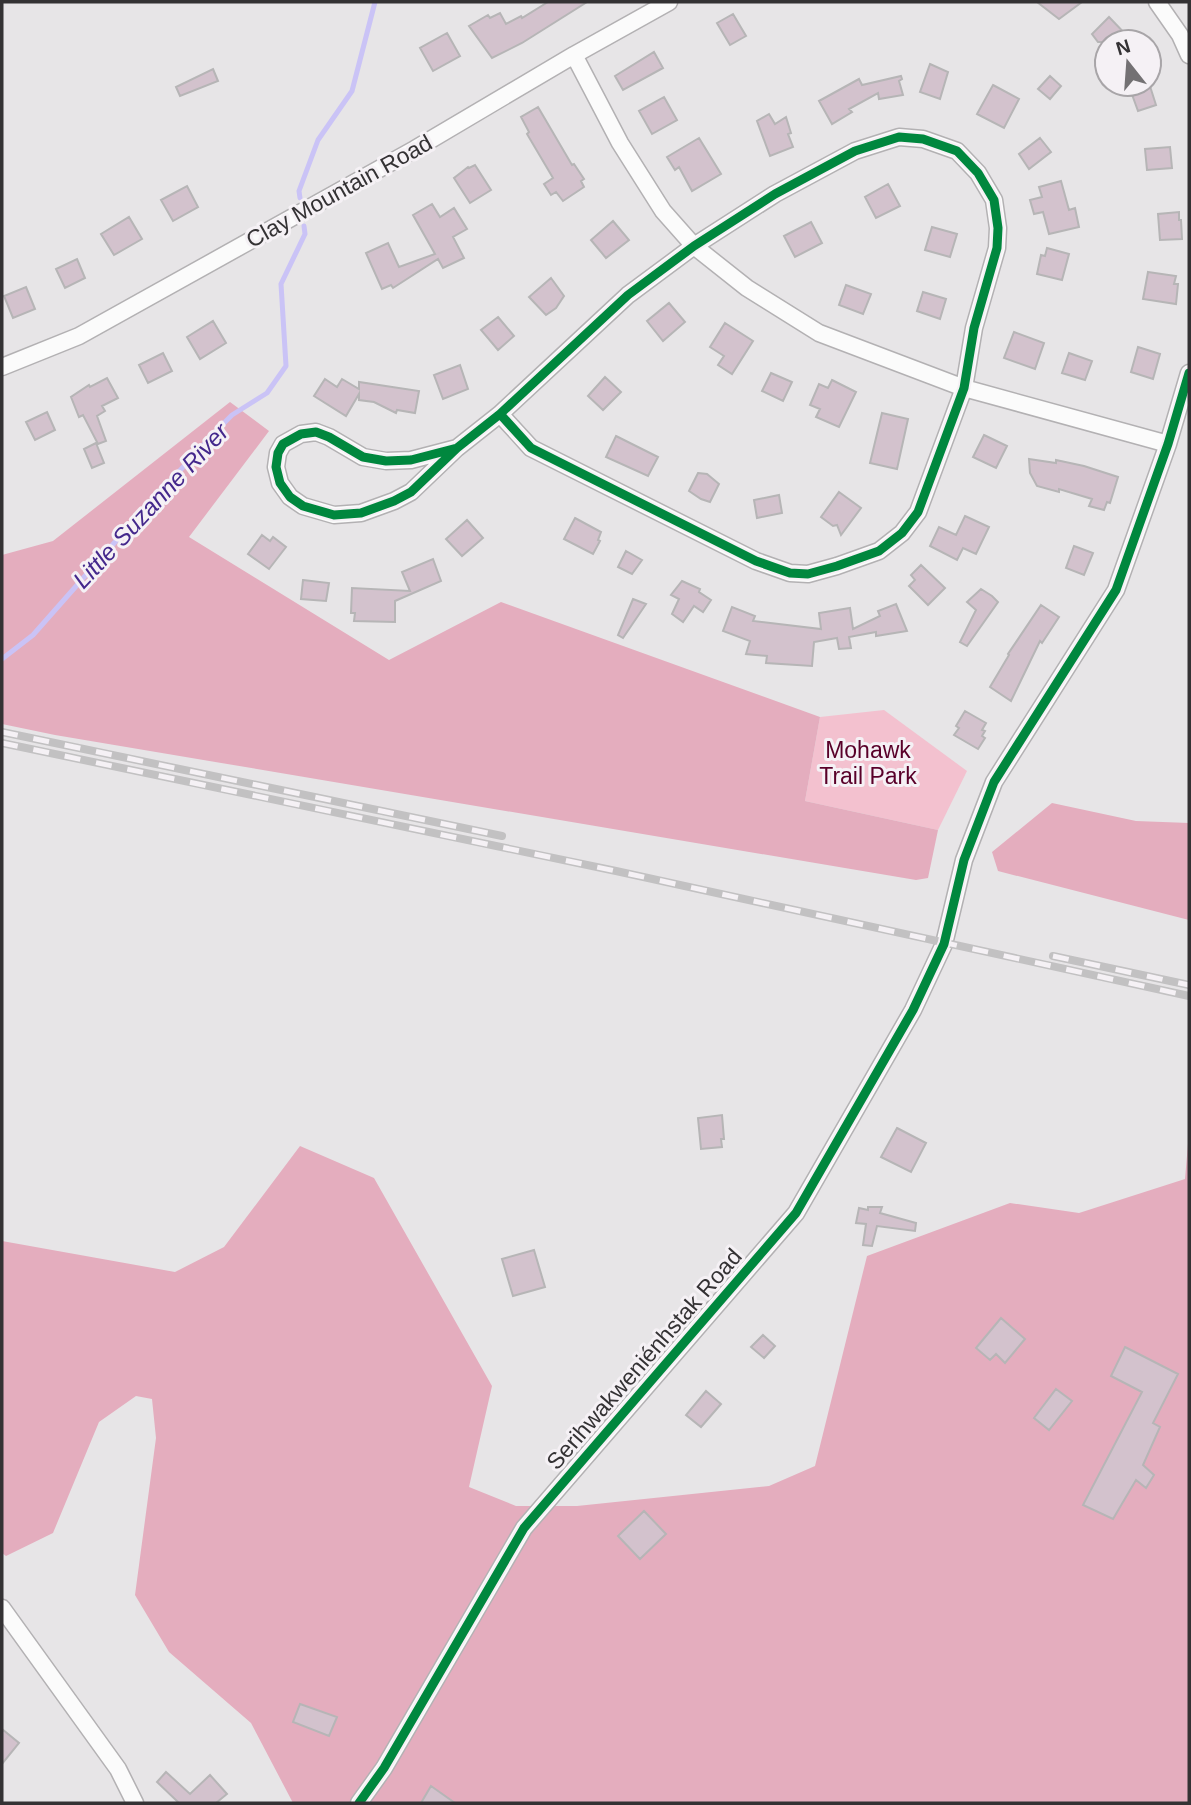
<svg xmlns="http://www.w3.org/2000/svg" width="1191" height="1805" font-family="Helvetica,sans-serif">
<rect width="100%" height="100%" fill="#e7e5e7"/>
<!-- green -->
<path fill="#f3c1cf" d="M884,710l83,61 -29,59 -133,-29 15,-84z"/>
<!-- forest -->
<path fill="#e4adbe" d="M230,402l39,29 -80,106 200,123 112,-58 319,115 -15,84 133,29 -10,48 -12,2 -861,-145 -53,-11v-169l51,-14z
M1052,803l84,18 53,2v97l-191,-49 -6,-19z
M1189,1132v671h-896l-42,-80 -82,-71 -34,-57 21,-157 -4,-39 -16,-3 -37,26 -46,111 -47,23 -4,-3v-312l173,31 49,-25 76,-101 74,32 118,208 -23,101 47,19h61l192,-20 46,-20 52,-210 143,-53 69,10 106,-34z"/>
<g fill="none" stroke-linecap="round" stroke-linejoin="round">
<!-- stream -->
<path stroke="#cac3f6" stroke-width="5" d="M300,198l-1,-7 19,-51 34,-49 23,-89
M2,659l31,-24 105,-119 82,-89 12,-12 35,-22 19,-27 -5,-82 24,-50 -1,-8"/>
</g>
<!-- building -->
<path fill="#d3c2cd" stroke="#b6b5b6" stroke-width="2" d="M548,2h39l-65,41 -30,15 -23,-32 19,-11 2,3 10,-5 6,11 15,-8 1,2z
M1037,2h45l-23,17z
M733,14l13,22 -16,9 -13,-22z
M1109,17l24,25h-35l-6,-8z
M447,33l13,23 -27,15 -13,-23z
M654,52l9,16 -40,22 -8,-14z
M930,64l18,8 -8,27 -20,-7z
M213,69l5,12 -38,15 -4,-9z
M901,76l1,3 -3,2 4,14 -24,4 -1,-6 -29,16 3,3 -20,12 -13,-23 40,-22 3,6z
M1050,76l11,10 -11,13 -12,-10z
M1149,83l7,22 -18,6 -8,-22z
M993,85l26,14 -15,29 -27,-14z
M664,97l13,23 -25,14 -13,-23z
M538,107l34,58 2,-1 10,15 -3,2 3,6 -21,14 -7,-9 -5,3 -7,-11 9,-6 -26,-44 2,-2 -8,-15z
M769,114l6,10 11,-7 5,16 -3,1 5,13 -23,9 -13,-35z
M699,138l22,36 -29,17 -13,-24 -4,3 -8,-13z
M1040,138l11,14 -22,17 -10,-15z
M1170,147l2,21 -25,2 -2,-21z
M475,165l16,25 -21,13 -16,-25 14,-11 1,1z
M1061,181l8,29 6,-2 4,19 -30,7 -6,-22 -9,2 -4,-14 12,-3 -3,-10z
M888,184l12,22 -24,12 -11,-21z
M187,186l11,21 -25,14 -12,-21z
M432,204l8,13 14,-9 13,21 -14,8 11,21 -21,10 -5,-9 -45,29 -2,-3 -9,4 -16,-36 22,-10 11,24 36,-13 -22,-39z
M1179,212v8h2l1,19 -22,1 -2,-26z
M129,217l13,22 -28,16 -13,-21z
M613,221l16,19 -23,18 -15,-18z
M811,222l11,21 -27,14 -11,-21z
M932,227l25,7 -7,23 -25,-7z
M1047,248l22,6 -7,26 -25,-6 4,-19 4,1z
M77,259l8,19 -20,10 -9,-19z
M1148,272l28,4 -2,8h4l-2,20 -33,-5z
M551,278l13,18 -8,12 -10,7 -17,-18z
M846,285l25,9 -8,20 -24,-9z
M26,287l9,22 -22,9 -9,-22z
M923,292l23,7 -6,20 -23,-8z
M669,303l16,19 -22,19 -16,-20z
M498,317l16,19 -16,14 -17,-20z
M213,321l13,22 -26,16 -13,-22z
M725,323l28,18 -21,33 -14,-9 6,-9 -14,-9z
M1014,332l30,11 -9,26 -31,-11z
M1138,347l22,7 -7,25 -22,-7z
M163,353l9,18 -24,12 -9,-18z
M1069,353l23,8 -7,19 -23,-7z
M460,365l8,24 -25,10 -9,-24z
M771,373l21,9 -9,19 -21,-10z
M605,377l16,15 -18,18 -15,-14z
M107,378l11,20 -16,8 3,5 -8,5 9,25 -8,3 -15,-29 -4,2 -8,-20 18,-12 1,2z
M325,379l12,8 5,-8 17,10v-7l60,9 -4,22 -18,-3 -1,3 -22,-11 -15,-2v-6l-13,22 -32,-20z
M832,380l24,12 -17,35 -23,-10 4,-8 -10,-4 9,-21 9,4z
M47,412l8,18 -20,10 -9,-18z
M882,413l26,6 -11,50 -27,-6z
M984,435l23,11 -11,22 -23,-11z
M616,436l42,21 -10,19 -42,-19z
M96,443l8,20 -12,5 -8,-19z
M1029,459l27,4v-3l28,6 34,11 -8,26 -3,-1 -3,8 -15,-4 3,-7 -33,-10v3l-22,-6 -7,-13z
M698,473l9,1 12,10 -9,18 -9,-3 -12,-8z
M839,492l22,16 -20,27 -4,-10 -4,1 -12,-9z
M779,495l3,18 -25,5 -3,-18z
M965,516l24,11 -13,27 -13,-6 -6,12 -27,-14 9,-19 17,8z
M575,518l26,14 -3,8 2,1 -7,13 -29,-15z
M467,520l16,18 -21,18 -16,-17z
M262,535l8,6 3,-4 13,10 -17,22 -21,-15z
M1074,546l19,7 -9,22 -18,-7z
M626,551l16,9 -10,14 -14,-7z
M433,559l8,22 -46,20v21l-41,-1 1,-8h-4l1,-25 58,3 -8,-19z
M921,565l24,23 -17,17 -19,-19 6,-6 -4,-5z
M303,580l26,3 -3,18 -25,-2z
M682,581l18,8 -1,3 12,8 -8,12 -9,-6 -11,16 -11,-8 7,-15 -8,-4z
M981,589l11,7 6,6 -31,44 -7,-4 16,-32 -9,-8z
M633,599l13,5 -23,34 -5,-3z
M896,604l11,27 -31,5v-4l-27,5 2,11 -12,1 -2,-11 -23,4 -2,24 -46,-3 1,-7 -21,-2 4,-13 -27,-10 9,-24 23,9 -2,5 68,8 -2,-16 31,-5 3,21 27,-13 -2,-5z
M1041,605l18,12 -17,26 -2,-2 -29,60 -21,-14 19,-32 -1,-1z
M965,711l21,12 -4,7 3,1 -3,5 3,2 -7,11 -24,-14 5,-7 -3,-2z
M722,1115l2,24h-3l1,8 -21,2 -3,-31z
M897,1128l29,15 -15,29 -30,-15z
M868,1207h14l-2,6 36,10 -1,8 -38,-5 -5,20 -9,-1 3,-21 -10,-1 3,-15 9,2z
M534,1250l11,37 -32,9 -11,-37z
M1001,1318l24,21 -20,24 -9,-9 -6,6 -14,-12z
M763,1335l12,11 -11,12 -13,-11z
M1125,1347l53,27 -25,49 7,4 -17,38 11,10 -8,13 -10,-8 -23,39 -30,-14 59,-113 -31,-16z
M1056,1389l16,12 -23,29 -15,-12z
M706,1391l15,13 -20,23 -15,-12z
M644,1511l22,23 -26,25 -22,-23z
M300,1704l37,13 -8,19 -36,-14z
M2,1729l17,14 -17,21z
M166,1772l24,22 20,-19 17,19 -11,9h-37l-22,-21z
M431,1786l24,17h-34z"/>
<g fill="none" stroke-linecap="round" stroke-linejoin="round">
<defs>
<path id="street" d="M1157,2l23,33 9,20
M574,55l46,88 43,68 31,35 53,42 72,45 145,55 204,56
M2,367l77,-31 336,-187 159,-94 95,-53
M457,448l-46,12 -25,1 -23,-4 -34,-20 -13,-5 -15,2 -18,10 -5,9 -2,14 4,16 10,14 13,9 31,9 27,-2 33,-12 17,-9 46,-44 43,-34 128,-119 66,-49 81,-52 80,-43 44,-14 24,2 34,12 21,22 16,27 4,28 -1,20 -23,80 -10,60 -46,124 -16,21 -23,18 -42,15 -29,8 -18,-1 -34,-12 -225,-113 -31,-34
M2,1608l116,161 17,34
M359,1803l25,-35 140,-240 272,-315 117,-203 31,-66 20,-84 30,-78 122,-192 52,-146 21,-71"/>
</defs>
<!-- street casing -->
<use href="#street" stroke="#b3b1b3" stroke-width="19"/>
<!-- street -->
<use href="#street" stroke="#fbfbfb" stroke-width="16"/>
<defs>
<path id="rail" d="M2,732l500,104
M2,743l614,128 573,125
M1053,956l136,29"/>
</defs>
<!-- rail casing -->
<use href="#rail" stroke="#c2c1c2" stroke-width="8"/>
<!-- rail -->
<use href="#rail" stroke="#f5f1f5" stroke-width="5" stroke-dasharray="16" stroke-linecap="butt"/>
<defs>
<path id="cycleway" d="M457,448l-46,12 -25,1 -23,-4 -34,-20 -13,-5 -15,2 -18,10 -5,9 -2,14 4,16 10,14 13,9 31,9 27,-2 33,-12 17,-9 46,-44 43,-34 128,-119 66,-49 81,-52 80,-43 44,-14 24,2 34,12 21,22 16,27 4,28 -1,20 -23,80 -10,60 -46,124 -16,21 -23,18 -42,15 -29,8 -18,-1 -34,-12 -225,-113 -31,-34
M359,1803l25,-35 140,-240 272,-315 117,-203 31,-66 20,-84 30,-78 122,-192 52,-146 21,-71"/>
</defs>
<!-- cycleway casing -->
<use href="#cycleway" stroke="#f5f1f5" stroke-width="13"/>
<!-- cycleway -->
<use href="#cycleway" stroke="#00873e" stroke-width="9"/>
</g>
<g text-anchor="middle" stroke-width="6" stroke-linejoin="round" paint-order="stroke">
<!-- street labels -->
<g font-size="23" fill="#343234" stroke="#f5f1f5">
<text transform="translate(339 191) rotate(-29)" y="8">Clay Mountain Road</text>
<text transform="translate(644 1359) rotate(-49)" y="8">Serihwakweniénhstak Road</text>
</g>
<!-- park labels -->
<g font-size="23" fill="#590029" stroke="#f5f1f5">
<text x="868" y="758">Mohawk<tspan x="868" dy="26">Trail Park</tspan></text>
</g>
<!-- water labels -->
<g font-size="24" font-style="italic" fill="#44288c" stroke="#f5f1f5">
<text transform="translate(151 506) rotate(-47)" y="8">Little Suzanne River</text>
</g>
</g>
<!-- border -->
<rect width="1191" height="1805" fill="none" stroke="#343234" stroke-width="7"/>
<!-- north arrow -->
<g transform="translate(1128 63) rotate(343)"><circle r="33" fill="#f5f1f5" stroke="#a8a5a8" stroke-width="2"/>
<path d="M0-5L12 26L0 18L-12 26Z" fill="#737173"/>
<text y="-10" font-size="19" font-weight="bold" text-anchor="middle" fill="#343234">N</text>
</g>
</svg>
